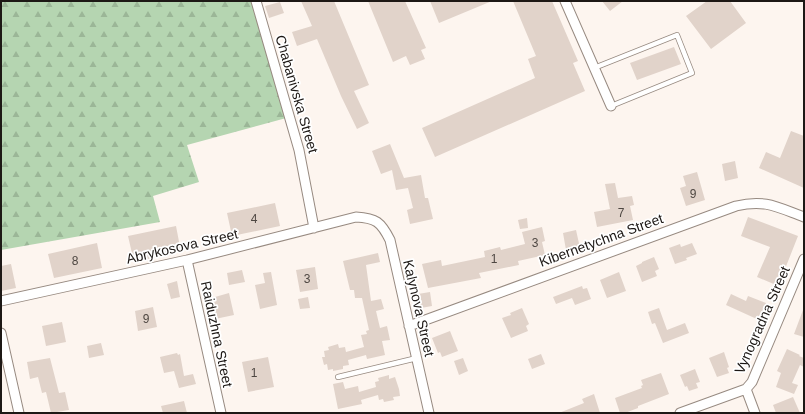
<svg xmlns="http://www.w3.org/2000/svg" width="805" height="414" font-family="Helvetica,sans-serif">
<defs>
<pattern id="forest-firs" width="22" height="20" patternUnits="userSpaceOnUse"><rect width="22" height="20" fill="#b5d5b1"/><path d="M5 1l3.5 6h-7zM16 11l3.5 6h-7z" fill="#9bb697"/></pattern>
</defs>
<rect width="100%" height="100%" fill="#fdf5ef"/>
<!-- forest -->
<path fill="url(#forest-firs)" d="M1,1h255l34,116 -103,28 12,37 -46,14 7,26 -159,28z"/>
<!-- building -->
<path fill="#e1d3ca" d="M301,1h33l35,84 -15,6 15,32 -12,6 -16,-33 -24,-57 -20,7 -5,-14 20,-6z
M368,1h37l21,47 -5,2 4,9 -15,6 -4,-9 -13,6z
M430,1h62l-53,22z
M513,1h39l26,60 -5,2 12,28 -150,66 -13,-29 113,-50 -7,-19 8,-3z
M602,1h21l-13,10z
M707,1h23l16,22 -35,26 -25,-33z
M280,2l4,11 -15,5 -4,-12z
M674,47l7,17 -44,16 -7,-17z
M791,131l13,5v52l-45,-20 7,-16 14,6z
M390,144l14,34 17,-3 4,23h3l5,21 -23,5 -3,-14 6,-2 -5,-20 -12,2 -4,-20 -11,4 -9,-23z
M735,161l3,17 -13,3 -3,-17z
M697,172l8,28 -19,6 -6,-18 6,-2 -3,-10z
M615,183l3,15 14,-2 2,9 -4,1 3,14 -36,7 -3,-15 16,-3 -5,-25z
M275,203l5,23 -48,10 -5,-23z
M748,217l50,19 -13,33h2l-5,13 -4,-2 -2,5 -19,-8 13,-30 -29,-11z
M527,218l1,10 -8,1 -2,-9z
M176,226l5,26 -47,10 -6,-26z
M542,227l3,14 -3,1 3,13 -27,6 1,4 -40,8 2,5 -53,10 -6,-24 19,-4 1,6 43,-9 -1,-6 16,-4 1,3 24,-6 -3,-12z
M576,230l4,18 -14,2 -3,-17z
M97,243l5,25 -48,10 -6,-24z
M692,243l5,11 -11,4 1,2 -12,4 -6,-16 11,-4 1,3z
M378,253l2,9 -14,3 5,36 10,-2 3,10 -8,2 4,17 7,-2 3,14 -8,1 3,14 -18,4 -1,-4 -18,5 1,5 -6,1v3l-10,2v-2l-5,1 -1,-6 -3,1 -2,-8h3l-1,-6 5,-1 -1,-3 10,-3 1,4 6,-1 1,5 18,-5 -3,-12 6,-1 -1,-3 3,-1 -7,-32h-7l-1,-8h-4l-7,-29z
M654,257l5,12 -4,2 2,5 -15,6 -6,-16 6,-3v-1z
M11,264l5,24 -15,3v-25z
M315,267l3,22 -18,3 -4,-22z
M242,270l3,12 -16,3 -2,-12z
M271,272l6,33 -17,4 -5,-24 10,-2 -2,-10z
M619,272l7,19 -19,7 -7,-18z
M177,281l3,16 -9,2 -4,-15z
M582,286l1,3 4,-1 4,11 -16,6 -3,-7 -16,6 -3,-7z
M430,292l2,14 -11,2 -3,-14z
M229,293l5,22 -19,4 -4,-18 5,-1 -1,-3z
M731,294l15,7 2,-5 18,7 -7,17 -33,-15z
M308,297l2,11 -10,1 -2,-10z
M153,307l4,20 -19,4 -3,-20z
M522,308l7,16 -3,2 2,5 -17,7 -9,-20 9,-3 -1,-2z
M659,308l8,22 18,-7 4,10 -26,10 -8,-20 -3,1 -4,-12z
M803,310h1v27l-10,-3z
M62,322l4,20 -20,4 -4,-20z
M450,331l8,20 -16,6 -2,-5 -2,1 -6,-15z
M101,343l3,12 -15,3 -2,-12z
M787,349l13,6 -1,1 5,2v9l-4,-2 -8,18 6,2 -4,9 -18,-7 5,-14 -4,-2z
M724,352l5,15 -2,1 2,5 -12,4 -8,-19z
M177,353l1,2 2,-1 4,22 9,-2 3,10 -17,4 -5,-17 -10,2 -4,-16z
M541,354l4,10 -13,5 -4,-10z
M268,357l6,30 -26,5 -6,-30z
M50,358l9,35 6,-1 4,18 -18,3 -5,-21 -4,1 -4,-16 -8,2 -3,-17z
M463,358l5,13 -9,4 -5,-14z
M695,369l5,13 -4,1 2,5 -9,3 -2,-5 -2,1 -5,-12z
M661,373l8,21 -31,12v2l-13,5h-5l-5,-15 27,-10 -1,-2 2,-1 -2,-5z
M389,375v4l6,-2 4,12 1,7 -7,1 1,3 -10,2 -1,-3 -4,1 -1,-5 -17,5 1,4 -24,5 -5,-25 10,-2 2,7 13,-3 1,6 17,-5 -1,-5 4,-1 -1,-3z
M594,394l6,19h-41l25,-10 -2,-4z
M793,397l7,16h-24l-3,-8z
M184,401l3,12h-24l-2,-7z"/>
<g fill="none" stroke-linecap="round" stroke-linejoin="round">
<defs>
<path id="lane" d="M594,68l83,-33 15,38 -81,33
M338,377l79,-19"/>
<path id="street" d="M256,1l43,149 15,78
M565,1l46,105
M187,260l34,153
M1,301l186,-41 169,-43c20,1 25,5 34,23l39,173
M409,326l327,-120c29,-7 41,1 68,11
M1,333l18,80
M680,413l66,-24
M755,413l-9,-24 6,-7 52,-123"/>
</defs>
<!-- lane casing -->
<use href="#lane" stroke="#978a81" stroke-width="6"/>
<!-- street casing -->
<use href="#street" stroke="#978a81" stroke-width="11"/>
<!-- lane -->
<use href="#lane" stroke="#fff" stroke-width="4.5"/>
<!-- street -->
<use href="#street" stroke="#fff" stroke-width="9"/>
</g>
<g text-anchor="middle" stroke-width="3.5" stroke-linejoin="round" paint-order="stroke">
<!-- number labels -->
<g font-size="12" fill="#4e4742">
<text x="693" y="198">9</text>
<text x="621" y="217">7</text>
<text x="254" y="223">4</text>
<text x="535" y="247">3</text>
<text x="494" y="263">1</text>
<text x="75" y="265">8</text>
<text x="307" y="283">3</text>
<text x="146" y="323">9</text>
<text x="254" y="377">1</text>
</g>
<!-- street labels -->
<g font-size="14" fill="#1d1815" stroke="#fff">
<text transform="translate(297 94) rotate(74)" y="5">Chabanivska Street</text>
<text transform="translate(601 240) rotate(-20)" y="5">Kibernetychna Street</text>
<text transform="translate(182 246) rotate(-13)" y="5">Abrykosova Street</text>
<text transform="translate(419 308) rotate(77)" y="5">Kalynova Street</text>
<text transform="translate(762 320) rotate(-66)" y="5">Vynogradna Street</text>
<text transform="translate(217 334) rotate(78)" y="5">Raiduzhna Street</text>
</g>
</g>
<!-- border -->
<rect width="805" height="414" fill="none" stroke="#1d1815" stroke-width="4"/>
</svg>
